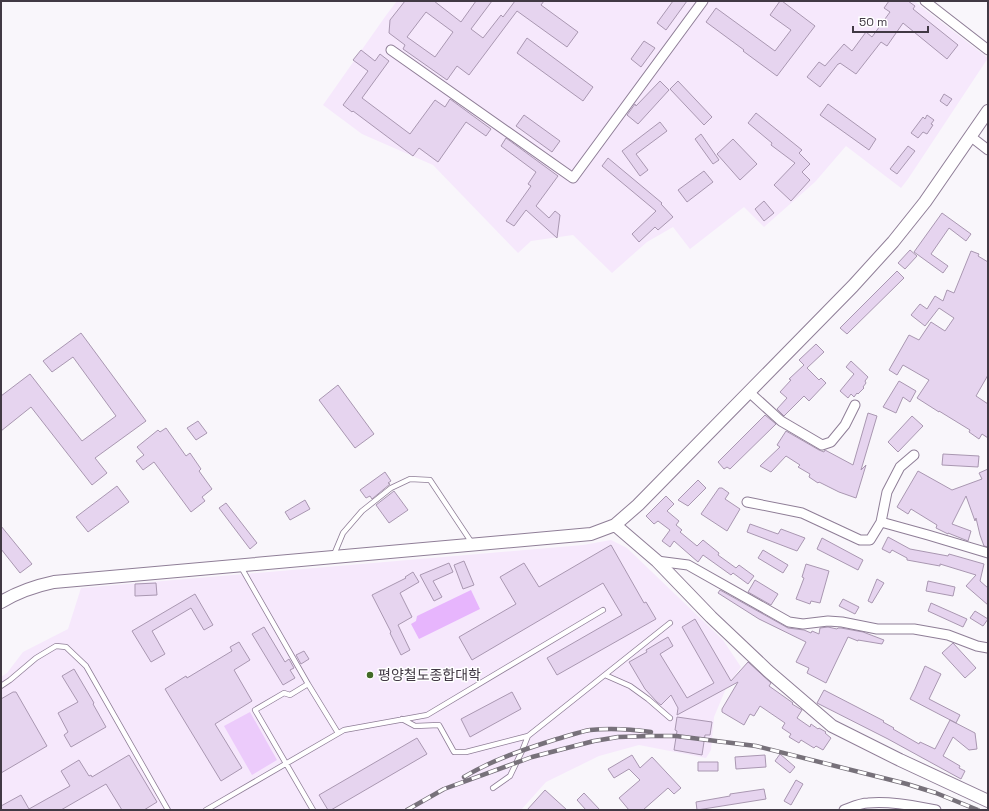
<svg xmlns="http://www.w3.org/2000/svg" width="989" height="811" font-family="'Space Grotesk','Noto Sans KR',sans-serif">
<rect width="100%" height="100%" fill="#f9f6fb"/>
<!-- built -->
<path fill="#f6e8fc" d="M397,1h517l74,57 -80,121 -7,9 -55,-42 -31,36 -51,45 -20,-20 -54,42 -17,-22 -26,15 -35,31 -39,-38 -42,6 -13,12 -85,-88 -71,-31 -39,-29 64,-91z
M611,540l16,8 96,92 18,27 -14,19 -13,31 -3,33 -5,8 -67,-13 -40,11 -53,26 -25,28h-520v-133l6,-4 16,-21 45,-23 13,-41 502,-43z"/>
<!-- green -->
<path fill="#eccbfb" d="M250,712l27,48 -25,15 -28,-49z"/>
<!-- water -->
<path fill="#e7b5fd" d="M471,590l9,19 -61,30 -8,-15 5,-3 1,-5z"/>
<!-- building -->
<path fill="#e6d4ef" stroke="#a997b1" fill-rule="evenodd" d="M405,1h29l27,21 15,-21h16l-21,28 12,9 18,-23 2,2 12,-16h29l-3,4 37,27 -11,15 -50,-36 -48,64 -12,-9 -10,14 -44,-31 2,-4 -16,-12 1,-13zM426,12l27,20 -18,25 -28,-20z
M673,1h14l-21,29 -9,-7z
M780,1h2l33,25 -38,50 -34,-25 1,-1 -38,-28 10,-14 59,43 16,-21 -21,-15z
M889,1h19l7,5 -2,3 45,36 -11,14 -44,-36 -16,23 -6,-4 -25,32 -16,-11 -1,1h-1l-18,23 -13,-10 12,-15 6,4 19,-22 8,7 14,-19 6,5 18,-25 -6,-4z
M527,38l66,49 -10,14 -66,-48z
M644,41l11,7 -14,19 -10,-8z
M361,50l14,11 5,-7 9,7 -27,37 48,36 25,-34 10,7 5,-8 41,30 -5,7 -20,-14 -28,40 -19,-14 -6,8 -60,-45 -1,1 -9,-7 25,-34 -15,-11z
M660,81l9,9 -31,34 -11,-9 8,-11 1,2z
M678,81l34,36 -8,8 -34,-36z
M944,94l8,5 -5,7 -7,-5z
M828,104l48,35 -7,11 -49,-35z
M756,113l46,37 -3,3 11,11 -8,8 8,8 -19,21 -17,-16 21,-22 -24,-18 1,-2 -24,-20z
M524,115l36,26 -8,11 -36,-26z
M927,115l7,5 -3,4 2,1 -6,9 -4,-2 -5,6 -7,-5 12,-16 2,2z
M660,122l7,9 -31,23 12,16 -8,6 -18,-25z
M701,134l18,26 -6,4 -18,-25z
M506,138l52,38 -22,30 13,12 6,-7 5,4 -3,23 -31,-28 -12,16 -8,-5 25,-35 -3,-2 8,-12 -35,-26z
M733,139l24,25 -17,16 -23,-26z
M908,146l7,5 -18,23 -7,-5z
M608,158l54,45 -1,1 12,13 -15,13 -3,-3 -16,15 -7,-8 24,-23 -54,-45z
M704,171l9,11 -26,20 -9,-12z
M764,201l10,12 -10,8 -9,-12z
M942,213l29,21 -5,7 -17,-13 -18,26 17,12 -5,7 -29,-21z
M910,250l7,6 -12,13 -7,-6z
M971,251l8,3 -1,2 10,6v113l-12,21 12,8v34l-6,-4 -3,5 -10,-7 1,-2 -31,-19v1l-22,-14 12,-18 -26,-15 -6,10 -8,-5 20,-35 10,5 12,-18 14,9 9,-13 -15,-10 -14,18 -14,-11 9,-11 7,5 8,-13 8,5 4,-11 7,3z
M897,271l7,7 -57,56 -7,-6z
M81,333l65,88 -51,37 12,15 -15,12 -61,-78 -30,24v-35l29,-22 52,67 34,-25 -43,-59 -21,15 -9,-11z
M816,344l8,8 -17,16 12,12 2,-2 5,5 -17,18 -5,-5 -20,20 -7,-7 10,-11 -7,-6 11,-12 -2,-1 15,-14 -5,-5z
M851,361l17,16 -3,4 1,2 -3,4 1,1 -6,6 -1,-1 -3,4 -3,-3 -3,4 -8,-7 14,-17 -8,-7z
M899,381l17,10 -6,11 -7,-5 -7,16 -13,-6z
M338,385l36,49 -19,14 -36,-48z
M868,413l9,3 -16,54 5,-5 -10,33 -17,-6 -20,-10 -1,1 -9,-6 1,-3 -12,-7 2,-2 -14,-9 -15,16 -11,-6 20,-19 -3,-2 9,-14 33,19 5,2 1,-2 28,15z
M765,415l11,9 -46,45 -3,-2 -3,2 -6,-7z
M912,416l11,10 -25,26 -10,-10z
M198,421l9,12 -11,7 -9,-12z
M166,428l20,28 4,-3 11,16 -2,2 13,18 -10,8 3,4 -14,11 -37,-50 -11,8 -7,-9 8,-6 -7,-8 21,-17 2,2z
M943,454l36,2 -1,11 -36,-2z
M988,469v78l-4,-1 -4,-11 -4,-17 -1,3 -9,-25 -14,28 19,7 -3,10 -20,-8v1l-12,-6 1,-3 -26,-16 -3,5 -11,-7 21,-36 34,19 30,-11 -3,-6z
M385,472l6,9 -3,2 2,1 -18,15 -2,-3 -4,2 -6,-8z
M698,480l8,8 -18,18 -10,-6z
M117,486l12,16 -41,30 -12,-15z
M719,488h3l7,5 -4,6 15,10 -13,22 -26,-17z
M394,491l14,19 -19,13 -13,-18z
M666,496l8,8 -7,7 12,10 -3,4 6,5 -2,2 17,14 6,-6 16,13 -1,2 18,13 3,-3 15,11 -6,8 -15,-11 -2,2 -28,-20 -5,7 -24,-21 -4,6 -8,-6 8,-11 -12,-9 -4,3 -8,-8z
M305,500l5,9 -20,11 -5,-8z
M226,503l31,40 -7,6 -31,-41z
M750,524l28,10 3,-5 24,9 -8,13 -50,-19z
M1,526l31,38 -12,9 -19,-24z
M888,537l22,12 38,7 1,-2 35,10 -4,17 8,7v17l-22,-19 10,-11 -36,-11v2l-33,-6v-2l-15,-8 -2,3 -8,-4z
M822,538l41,22 -5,10 -41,-21z
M611,545l33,58 2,-1 10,17 -99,56 -10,-17 75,-43 -19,-32 -131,77 -13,-23 57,-33 -16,-27 24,-14 15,24z
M763,550l25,15 -5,8 -25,-15z
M464,561l10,24 -11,4 -9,-24z
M449,563l4,9 -20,9 9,16 -8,4 -14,-26z
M806,564l23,7 -9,32 -9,-2 -1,3 -14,-5 8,-21 -2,-1z
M413,572l6,10 -19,11 12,24 -14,8 12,25 -9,5 -11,-22 1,-1 -19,-37 34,-17 -1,-1z
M877,579l7,4 -12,20 -4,-2z
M755,580l23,14 -7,11 -23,-13z
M928,581l27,6 -2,9 -27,-5z
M156,583l1,12 -22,1v-12z
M720,590l68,38 16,2 7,3 1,-2 7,3 1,-6 8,-1 9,2 1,-1h3l22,4 21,8 -2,4 -24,-4v1l-10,-4 -22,46 -19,-10 2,-5 -13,-6 10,-20 -47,-23 -41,-26z
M195,594l18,31 -9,5 -13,-22 -39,23 13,23 -14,8 -19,-31z
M843,599l16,8 -4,7 -16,-8z
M931,603l36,16 -4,8 -35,-16z
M975,611l13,8 -5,7 -13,-8z
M695,619l36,62 17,-19 23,21 -2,3 24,17 -1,1 10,6 -5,8 13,9 1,-3 7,5 1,-1 7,4 -1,1 6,5 -8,12 -7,-4 -2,2 -13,-8 -2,3 -10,-6 2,-3 -9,-6 3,-5 -25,-17 -6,10 -4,-2 -6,11 -22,-13v-3l16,-27 -61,33 1,-7 -7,-13 -10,10 -4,-3 -12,-13 -16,-27 18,-10 -1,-2 22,-13 5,9 -13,8 27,44 27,-15 -32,-56z
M264,627l21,35 4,-3 5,9 -4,2 5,8 -12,7 -31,-51z
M239,642l11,18 -16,10 18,31 -37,23 27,44 -21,13 -56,-92 21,-13 1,2 45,-27 -2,-4z
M953,643l23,25 -11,10 -23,-25z
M304,651l5,8 -8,5 -5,-9z
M925,666l16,8 -12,25 31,16 -4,8 -46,-24 5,-10z
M74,669l20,34 -1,1 13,23 -35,20 -7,-12 4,-3 -10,-19 20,-11 -16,-26z
M824,690l60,31 -1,1 11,6 -1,1 26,15 1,-2 15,7 15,-29 25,13 2,16 -8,1 -16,-13 -10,19 17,10 -1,2 6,3 -4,8 -73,-40 -71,-36z
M13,692h3l31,54 -46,27v-74z
M512,692l9,17 -51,28 -9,-18z
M677,717l35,5 -2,13h-5l-3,20 -28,-5 3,-19 -2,-1z
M417,738l10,16 -96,56h-3l-9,-15z
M780,754l15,13 -5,6 -15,-12z
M129,755l28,47 -13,8h-22l-16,-26 -45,26h-60v-4l20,-11 8,14 41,-23 -9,-15 18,-11 10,16 2,-1 1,2z
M632,755l8,13 12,-11 29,31 -7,6 -6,-6 -25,22h-14l-10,-12 21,-18 -11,-11 -15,9 -6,-9z
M765,755l1,12 -30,2 -1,-12z
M698,762h20v9h-20z
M796,780l7,4 -12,21 -7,-4z
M764,789l2,10 -69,11 -1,-8 34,-6v-2z
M545,790l22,20h-40z
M584,793l16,17h-14l-9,-10z"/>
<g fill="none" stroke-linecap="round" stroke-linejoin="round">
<defs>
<path id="service" d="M333,557l10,-24 19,-22 29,-23 19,-9 20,1 42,63
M241,567l67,117
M605,675l25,11 18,13 22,19
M1,686l9,-6 26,-22 20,-12 10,1 20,19 82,144
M402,719l13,7 24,-1 15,27h12l62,-16 142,-113
M493,788l17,-12 12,-25 6,-15
M206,810l138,-80 83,-15 176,-105
M313,810l-58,-100 29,-17 6,2 18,-11 30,49"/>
<path id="minor" d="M925,1l63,49
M391,50l182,128 130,-177
M970,136l18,14
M749,392l32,29 41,24 9,-3 14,-17 10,-20
M747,502l55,11 58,27h10l11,-18 6,-30 13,-25 14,-12
M881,522l47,13 60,18
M657,561l31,4 101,57 14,2 25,-3 14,1 35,7h37l34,6 29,11 11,2
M844,810c8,-3 16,-7 24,-7 23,-2 46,3 68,7"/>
<path id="tertiary" d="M615,525l42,36 54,56 57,54 64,55 68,34 88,41
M1,602c17,-10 34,-16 53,-20l537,-48 24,-9 23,-20 215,-219 40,-44 32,-40 63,-91"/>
</defs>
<!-- service casing -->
<use href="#service" stroke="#8f7e97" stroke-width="6"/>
<!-- minor casing -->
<use href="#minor" stroke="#8f7e97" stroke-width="11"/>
<!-- tertiary casing -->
<use href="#tertiary" stroke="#8f7e97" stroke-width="14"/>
<!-- service -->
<use href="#service" stroke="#fff" stroke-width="4.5"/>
<!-- minor -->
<use href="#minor" stroke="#fff" stroke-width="9"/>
<!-- tertiary -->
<use href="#tertiary" stroke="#fff" stroke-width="12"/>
<defs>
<path id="rail" d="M464,777c28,-17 61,-28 93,-38 11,-3 22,-7 33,-9 20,-2 40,-1 61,2
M407,810l37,-21 88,-32 62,-16 24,-4 33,-1h25l80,10 151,38 29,9 42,17"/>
</defs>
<!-- rail casing -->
<use href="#rail" stroke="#77717a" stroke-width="4.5"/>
<!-- rail -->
<use href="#rail" stroke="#fff" stroke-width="3" stroke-dasharray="9" stroke-linecap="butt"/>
</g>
<!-- markers -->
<circle fill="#426b27" stroke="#fff" stroke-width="1.5" cx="370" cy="675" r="4"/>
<g text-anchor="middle" stroke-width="3" stroke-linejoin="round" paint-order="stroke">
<!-- poi labels -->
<g font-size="14" fill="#413944" stroke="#fff" text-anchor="start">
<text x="378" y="680">평양철도종합대학</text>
</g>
</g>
<!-- border -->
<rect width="989" height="811" fill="none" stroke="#413944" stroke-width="4"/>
<!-- scale -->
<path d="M853 26v6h75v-6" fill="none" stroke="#413944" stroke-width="2"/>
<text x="859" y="26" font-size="12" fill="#413944" stroke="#ffffff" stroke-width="3" paint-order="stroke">50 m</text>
</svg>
